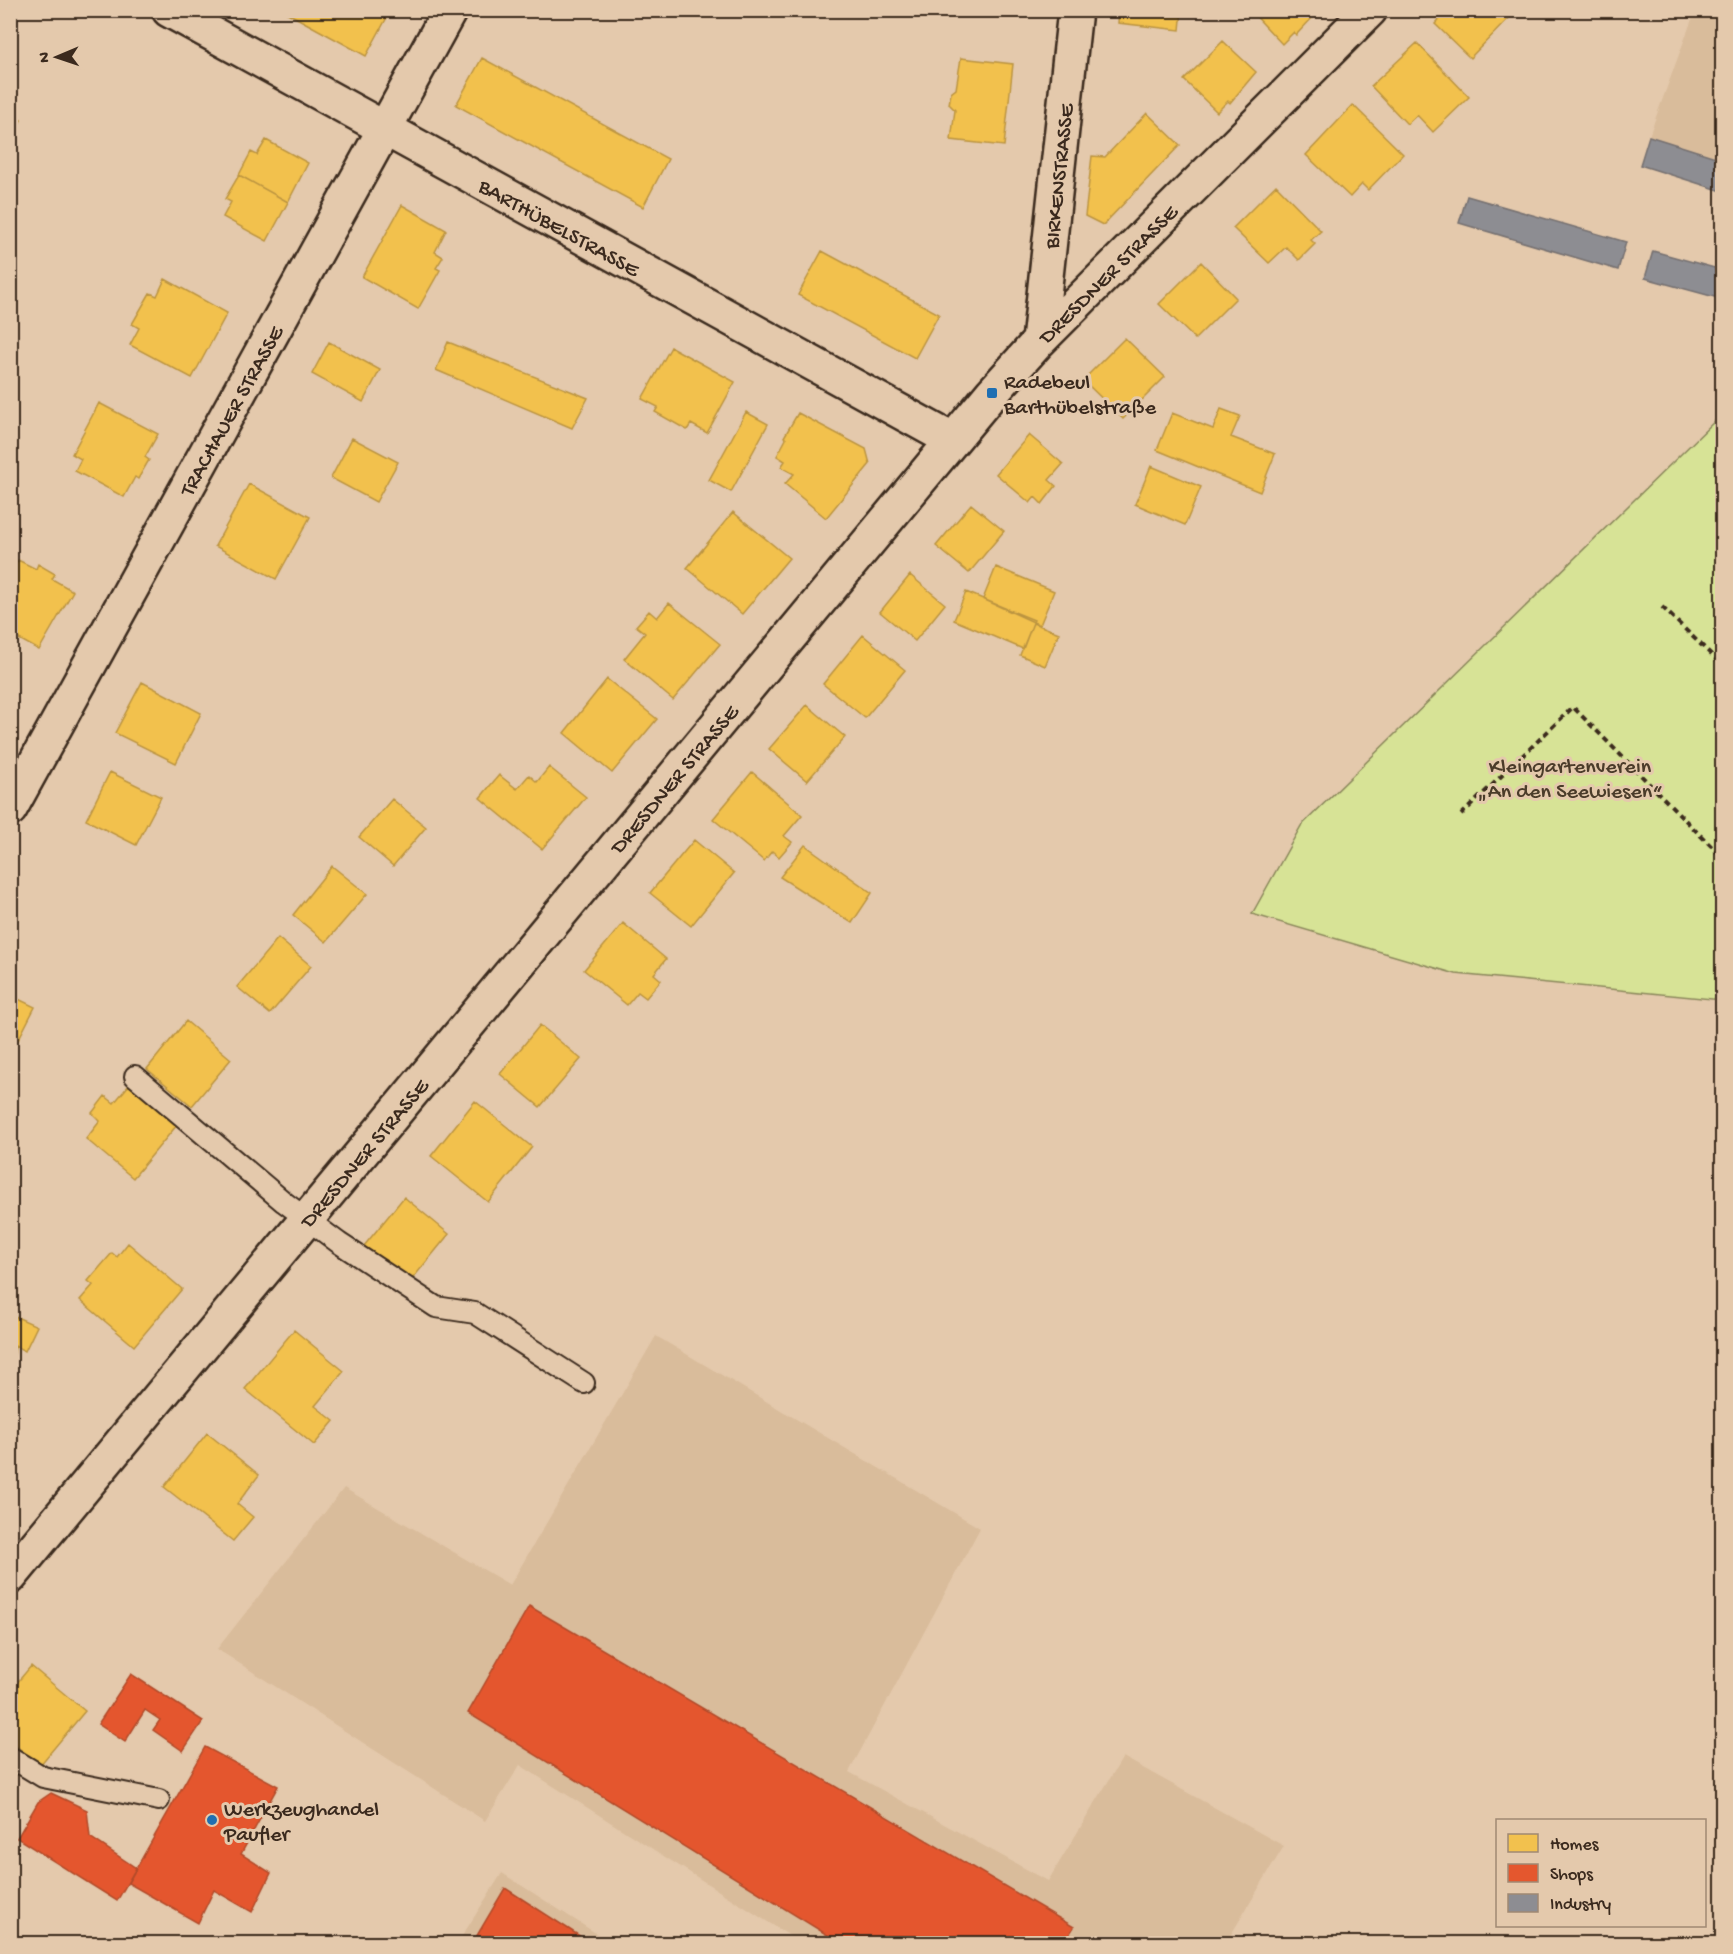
<svg xmlns="http://www.w3.org/2000/svg" width="1733" height="1954" font-family="'Gochi Hand',sans-serif">
<rect width="100%" height="100%" fill="#e4c9ac"/>
<filter id="ink" filterUnits="userSpaceOnUse"><feTurbulence type="fractalNoise" baseFrequency=".0167" numOctaves="2"/><feDisplacementMap in="SourceGraphic" scale="12" xChannelSelector="R" yChannelSelector="G"/><feConvolveMatrix kernelMatrix="1 2 1 2 8 2 1 2 1" color-interpolation-filters="sRGB"/></filter>
<g filter="url(#ink)">
<!-- built -->
<path fill="#d9bc9b" d="M1695,11h27v148l-73,-23z
M656,1336l324,192 -131,244 199,109 75,-124 161,89 -58,97h-425l-281,-178 -35,56 -268,-172 127,-161 166,97z
M502,1873l109,70 -154,1z"/>
<!-- green -->
<path fill="#d7e396" stroke="#89865a" stroke-width="1.5" d="M1722,414v586l-266,-26 -204,-60 49,-88z"/>
<!-- homes -->
<path fill="#f2c14e" stroke="#bb9440" stroke-width="1.5" d="M282,10h109l-25,46z
M1119,10h63l-2,20 -62,-7z
M1250,10h65l-4,4 3,2 -18,19 -2,-3 -12,12z
M1448,10h53l8,8 -39,40 -35,-34z
M1223,41l33,31 -26,31 -2,-2 -11,11 -33,-32z
M1417,43l52,54 -36,35 -16,-17 -10,9 -36,-38z
M482,58l186,101 -25,48 -187,-102z
M961,58l52,6 -9,82 -53,-6 4,-30 -6,-6 2,-11 5,-4z
M1353,105l50,49 -35,36 -6,-6 -12,13 -44,-42z
M1147,113l33,32 -77,80 -18,-9 7,-60 13,1z
M10,114l11,6 -11,19z
M266,140l42,23 -20,39 -49,-27 12,-23 6,3z
M239,175l49,27 -21,39 -44,-24 8,-15 -6,-3z
M1276,185l45,46 -10,9 4,4 -16,16 -13,-13 -17,16 -36,-35z
M402,205l44,25 -11,22 8,5 -7,11 4,2 -22,39 -56,-32z
M822,251l117,63 -24,44 -117,-63z
M1201,262l35,36 -41,41 -36,-35z
M165,279l62,34 -35,65 -62,-33 9,-17 -7,-4 18,-31 7,3z
M1125,338l40,39 -42,42 -40,-39z
M329,342l51,28 -17,32 -51,-28z
M448,342l140,56 -16,30 -136,-58z
M671,347l64,35 -28,51 -16,-9 -4,6 -32,-18 3,-5 -16,-8z
M99,403l59,31 -13,23 4,3 -11,19 -3,-2 -11,20 -49,-26 6,-12 -9,-5z
M1221,409l19,7 -9,21 44,17 -15,38 -103,-42 15,-37 41,16z
M746,412l22,12 -37,68 -22,-12z
M798,413l68,36 4,15 -44,54 -41,-34 9,-10 -13,-7 4,-6 -8,-5 9,-17 -2,-2z
M1029,435l34,29 -14,16 7,6 -14,18 -7,-7 -5,6 -34,-29z
M352,438l46,24 -22,40 -45,-24z
M1151,466l50,21 -16,38 -50,-21z
M249,484l61,33 -34,62 -61,-33z
M971,504l33,27 -35,42 -33,-27z
M733,512l56,46 -47,56 -55,-46z
M18,560l18,9 2,-5 17,10 -3,5 21,12 -34,59 -29,-16v-61z
M996,567l58,24 -14,34 -57,-26z
M910,575l35,29 -30,37 -35,-29z
M966,592l68,28 -11,29 -69,-29z
M669,603l51,41 -47,56 -49,-41 21,-26 -9,-7 13,-15 8,7z
M1033,623l26,10 -14,33 -25,-11z
M863,635l42,35 -40,48 -42,-34z
M607,679l50,40 -45,54 -48,-40z
M142,682l59,31 -25,50 -61,-30z
M807,705l38,32 -38,44 -38,-32z
M549,767l37,30 -44,52 -62,-51 19,-23 18,14 12,-14 8,7z
M110,772l51,25 -25,48 -50,-25z
M752,772l50,43 -18,21 8,6 -13,15 -7,-6 -8,10 -51,-42z
M392,799l34,28 -33,39 -34,-29z
M694,840l40,33 -43,53 -41,-33z
M805,845l67,48 -20,30 -72,-46z
M332,866l35,28 -41,48 -33,-27z
M623,923l43,36 -12,15 7,6 -15,18 -8,-6 -11,13 -43,-35z
M278,938l33,28 -41,48 -33,-27z
M10,995l25,12 -25,49z
M186,1021l45,38 -39,47 -45,-37z
M540,1025l41,34 -41,48 -40,-33z
M129,1085l48,40 -44,53 -47,-39 14,-18 -8,-8 13,-17 9,7z
M475,1101l57,46 -44,55 -57,-46z
M404,1197l45,37 -40,49 -45,-37z
M128,1243l54,46 -48,57 -54,-46 13,-15 -5,-4 24,-28 5,4z
M10,1314l27,12 -12,25 -10,-5 -5,28z
M294,1330l50,41 -29,35 19,15 -20,24 -69,-56z
M207,1433l52,42 -22,29 16,13 -20,24 -69,-54z
M31,1666l54,45 -45,54 -30,-24v-50z"/>
<!-- shops -->
<path fill="#e4572e" stroke="#b14a29" stroke-width="1.5" d="M529,1606l545,321 -11,17h-221l-374,-231z
M131,1674l72,47 -20,30 -30,-21 7,-10 -15,-10 -20,32 -27,-18z
M205,1747l73,39 -37,68 30,19 -19,39 -38,-22 -16,33 -70,-40z
M51,1793l36,17 3,27 46,31 -19,33 -100,-63 21,-36z
M505,1888l87,56h-120z"/>
<!-- industry -->
<path fill="#8d8d92" stroke="#746f6f" stroke-width="1.5" d="M1649,136l73,23v32l-82,-26z
M1467,196l159,46 -8,28 -159,-47z
M1653,251l69,19v29l-77,-21z"/>
<g fill="none" stroke-linecap="round" stroke-linejoin="round">
<defs>
<path id="service" d="M135,1076l149,126 55,41 97,64 39,6 109,70
M10,1757l33,20 116,23"/>
<path id="minor" d="M169,10l783,430
M1039,341l36,-331
M10,809l440,-799
M10,1577l982,-1184 47,-52 331,-331"/>
</defs>
<!-- service casing -->
<use href="#service" stroke="#3b2a1e" stroke-width="24"/>
<!-- minor casing -->
<use href="#minor" stroke="#3b2a1e" stroke-width="38"/>
<!-- path -->
<path stroke="#3b2a1e" stroke-width="4" stroke-dasharray="6 4.5" stroke-linecap="butt" d="M1662,607l60,58
M1461,815l112,-108 149,150"/>
<!-- service -->
<use href="#service" stroke="#e4c9ac" stroke-width="20"/>
<!-- minor -->
<use href="#minor" stroke="#e4c9ac" stroke-width="33"/>
</g>
</g>
<!-- markers -->
<g fill="#1f6fb2" stroke="#e4c9ac" stroke-width="2">
<rect x="986" y="387" width="12" height="12" rx="3"/>
<circle cx="212" cy="1820" r="6"/>
</g>
<g text-anchor="middle" stroke-width="6" stroke-linejoin="round" paint-order="stroke">
<!-- street labels -->
<g font-size="22" fill="#3b2a1e" stroke="#e4c9ac">
<text transform="translate(1057 176) rotate(-84)" y="8">BIRKENSTRASSE</text>
<text transform="translate(560 226) rotate(29)" y="8">BARTHÜBELSTRASSE</text>
<text transform="translate(1107 273) rotate(-45)" y="8">DRESDNER STRASSE</text>
<text transform="translate(230 410) rotate(-61)" y="8">TRACHAUER STRASSE</text>
<text transform="translate(673 778) rotate(-50)" y="8">DRESDNER STRASSE</text>
<text transform="translate(363 1152) rotate(-50)" y="8">DRESDNER STRASSE</text>
</g>
<!-- poi labels -->
<g font-size="22" fill="#3b2a1e" stroke="#e4c9ac" text-anchor="start">
<text x="1004" y="388">Radebeul<tspan x="1004" dy="25">Barthübelstraße</tspan></text>
<text x="224" y="1815">Werkzeughandel<tspan x="224" dy="25">Paufler</tspan></text>
</g>
<!-- park labels -->
<g font-size="22" fill="#4b3c2a" stroke="#e4c9ac">
<text x="1570" y="772">Kleingartenverein<tspan x="1570" dy="25">„An den Seewiesen“</tspan></text>
</g>
</g>
<!-- margin -->
<rect width="1733" height="1954" fill="none" stroke="#e4c9ac" stroke-width="36"/>
<rect x="18" y="18" width="1697" height="1918" fill="none" stroke="#3b2a1e" stroke-width="2" filter="url(#ink)"/>
<!-- legend -->
<rect x="1496" y="1819" width="210" height="108" fill="#e4c9ac" stroke="#a08973" stroke-width="1.5"/>
<rect x="1508" y="1834" width="30" height="18" fill="#f2c14e" stroke="#a08973" stroke-width="1.5"/>
<text x="1550" y="1849" font-size="18" fill="#3b2a1e">Homes</text>
<rect x="1508" y="1864" width="30" height="18" fill="#e4572e" stroke="#a08973" stroke-width="1.5"/>
<text x="1550" y="1879" font-size="18" fill="#3b2a1e">Shops</text>
<rect x="1508" y="1894" width="30" height="18" fill="#8d8d92" stroke="#a08973" stroke-width="1.5"/>
<text x="1550" y="1909" font-size="18" fill="#3b2a1e">Industry</text>
<!-- north arrow -->
<g transform="translate(57 57) rotate(268)" stroke="#e4c9ac" stroke-width="4.5" paint-order="stroke">
<path d="M0-4.5L10 22L0 15L-10 22Z" fill="#3b2a1e"/>
<text y="-9" font-size="16" font-weight="bold" text-anchor="middle" fill="#3b2a1e">N</text>
</g>
</svg>
